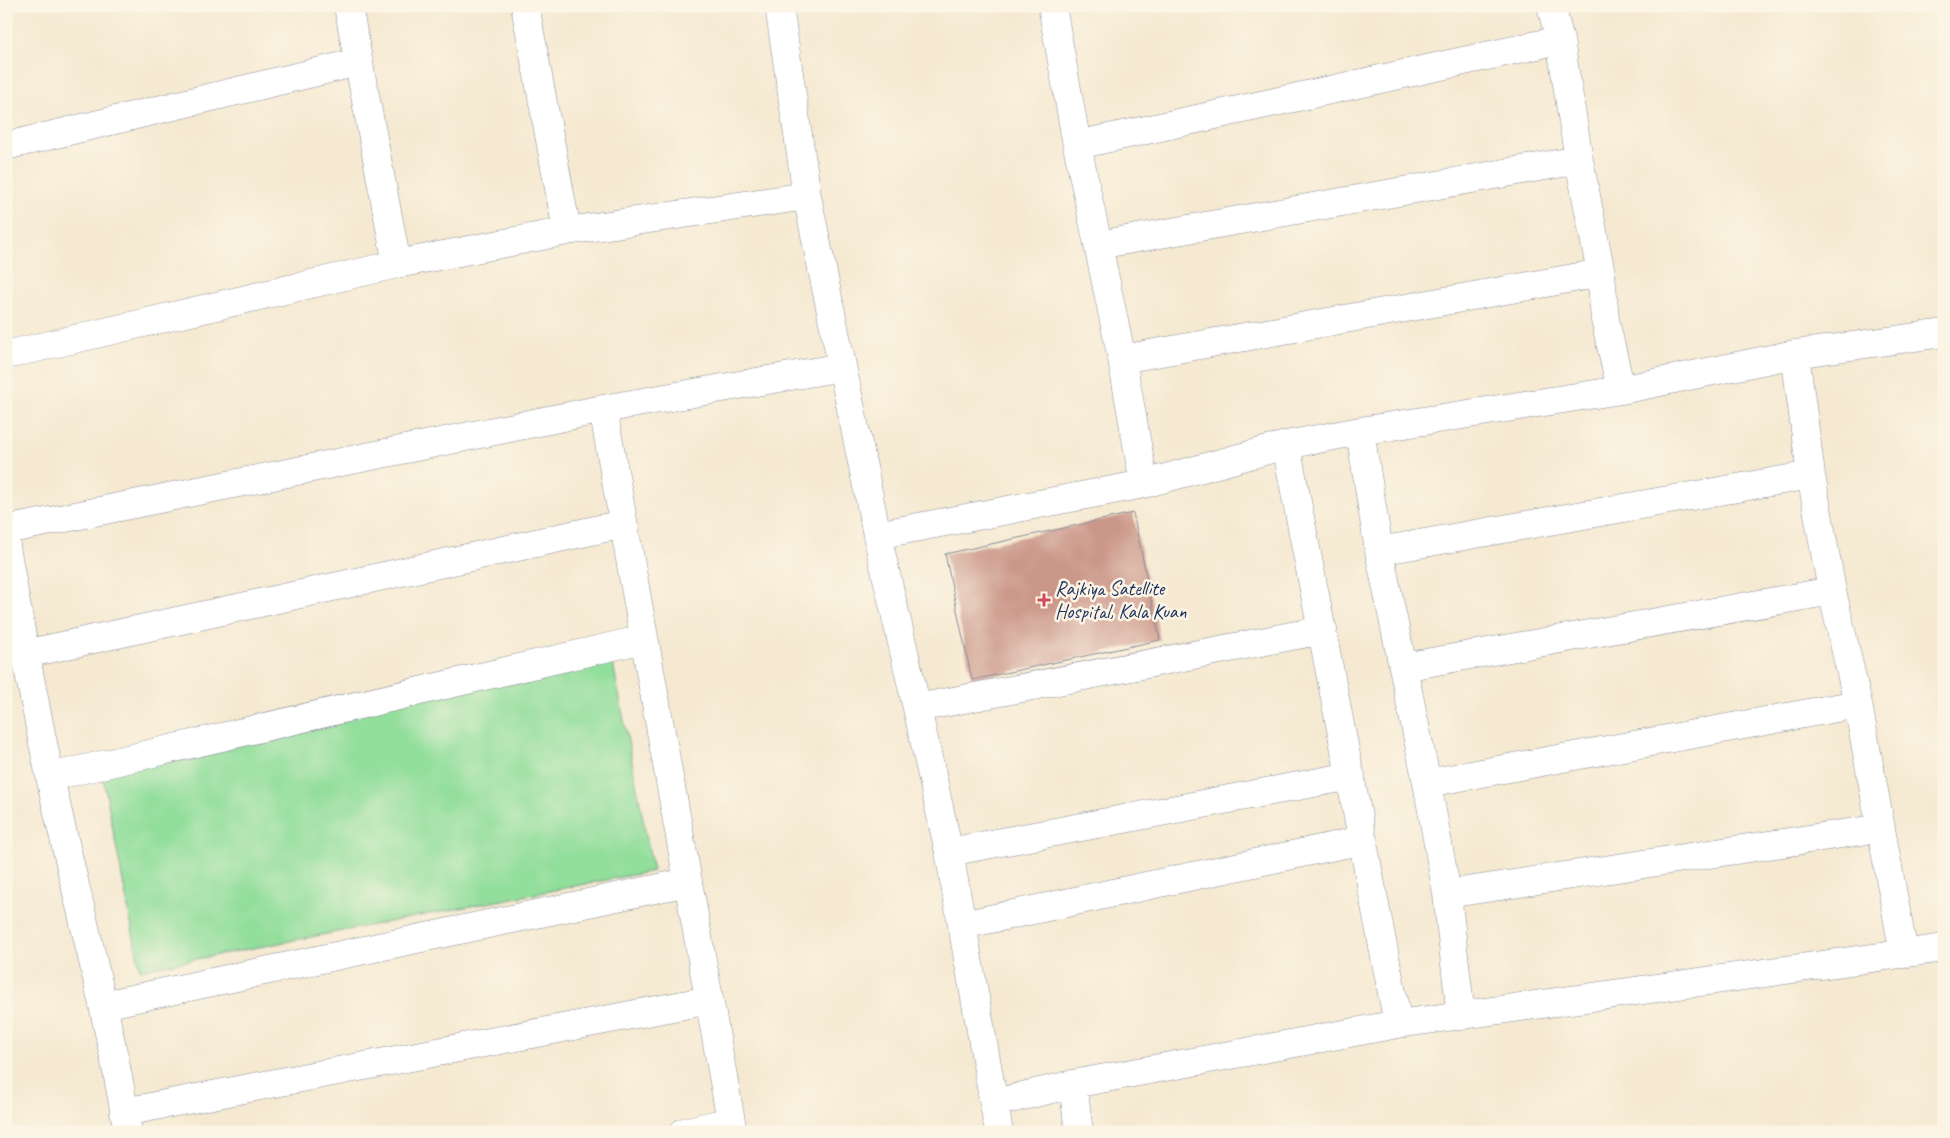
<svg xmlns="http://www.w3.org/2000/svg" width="1950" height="1138" font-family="Caveat,sans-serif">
<rect width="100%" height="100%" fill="#fcf5e5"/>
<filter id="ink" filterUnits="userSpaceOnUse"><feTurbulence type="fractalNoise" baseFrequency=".02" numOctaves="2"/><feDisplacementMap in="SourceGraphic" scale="10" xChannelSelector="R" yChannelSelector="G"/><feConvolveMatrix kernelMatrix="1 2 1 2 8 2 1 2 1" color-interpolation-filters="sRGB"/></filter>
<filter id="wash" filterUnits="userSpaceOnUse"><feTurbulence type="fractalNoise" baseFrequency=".0096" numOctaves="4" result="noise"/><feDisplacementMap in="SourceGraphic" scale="20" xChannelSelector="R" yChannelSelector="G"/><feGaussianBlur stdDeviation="1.12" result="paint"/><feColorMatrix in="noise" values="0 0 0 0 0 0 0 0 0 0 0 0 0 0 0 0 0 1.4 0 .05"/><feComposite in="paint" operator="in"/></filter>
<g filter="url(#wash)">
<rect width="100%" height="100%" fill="#f5e9d1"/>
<!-- green -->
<path fill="#92de9b" stroke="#56867c" d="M612,658l41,213 -513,99 -41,-213z"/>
<g id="blocks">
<!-- building -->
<path fill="#cb9789" d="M1133,513l27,127 -188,40 -27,-126z"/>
</g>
</g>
<g filter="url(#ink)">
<use href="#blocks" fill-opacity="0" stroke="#888c98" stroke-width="1"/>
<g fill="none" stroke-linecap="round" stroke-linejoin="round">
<defs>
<path id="minor" d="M348,6l49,258
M525,6l42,225
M779,6l28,190 70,339 40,173 32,144 50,280
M1052,6l25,139
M1551,6l9,34 19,120 22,113 4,47 16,70 174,-36 149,-21
M6,146l353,-84
M1098,245l481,-85
M1795,354l16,121 21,116 26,113 46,250
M6,355l391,-91 170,-33 240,-35
M1122,359l479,-86
M603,409l130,723
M1360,431l19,120 48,232 20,111 14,122
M1286,445l112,579
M1144,484l-22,-125 -45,-214 483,-105
M6,530l597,-121 239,-42
M877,535l267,-51 142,-39 74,-14 261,-41
M6,546c13,77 28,154 44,231 26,118 58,235 78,355
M1379,551l432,-76
M25,654l598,-130
M1403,667l429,-76
M917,708l406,-78
M50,777l594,-138
M1427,783l431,-79
M949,852l402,-76
M1447,894l434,-66
M962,925l401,-85
M103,1005l585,-123
M1073,1084l6,48
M994,1103l79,-19 325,-60 546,-76
M124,1112l585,-112
M684,1132l47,-11"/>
</defs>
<!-- minor casing -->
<use href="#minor" stroke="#888c98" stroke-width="29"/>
<!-- minor -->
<use href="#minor" stroke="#fff" stroke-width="28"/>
</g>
</g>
<!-- markers -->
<path fill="#d1495b" stroke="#fcf5e5" stroke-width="2" d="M1041.5 592.5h5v5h5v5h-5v5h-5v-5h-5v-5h5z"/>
<g text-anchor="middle" stroke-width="5" stroke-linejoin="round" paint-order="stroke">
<!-- poi labels -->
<g font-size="20" fill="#1b2f5e" stroke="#fcf5e5" text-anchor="start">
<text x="1055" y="595">Rajkiya Satellite<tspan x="1055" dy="23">Hospital, Kala Kuan</tspan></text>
</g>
</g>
<!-- margin -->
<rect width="1950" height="1138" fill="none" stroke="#fcf5e5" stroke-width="25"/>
</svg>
